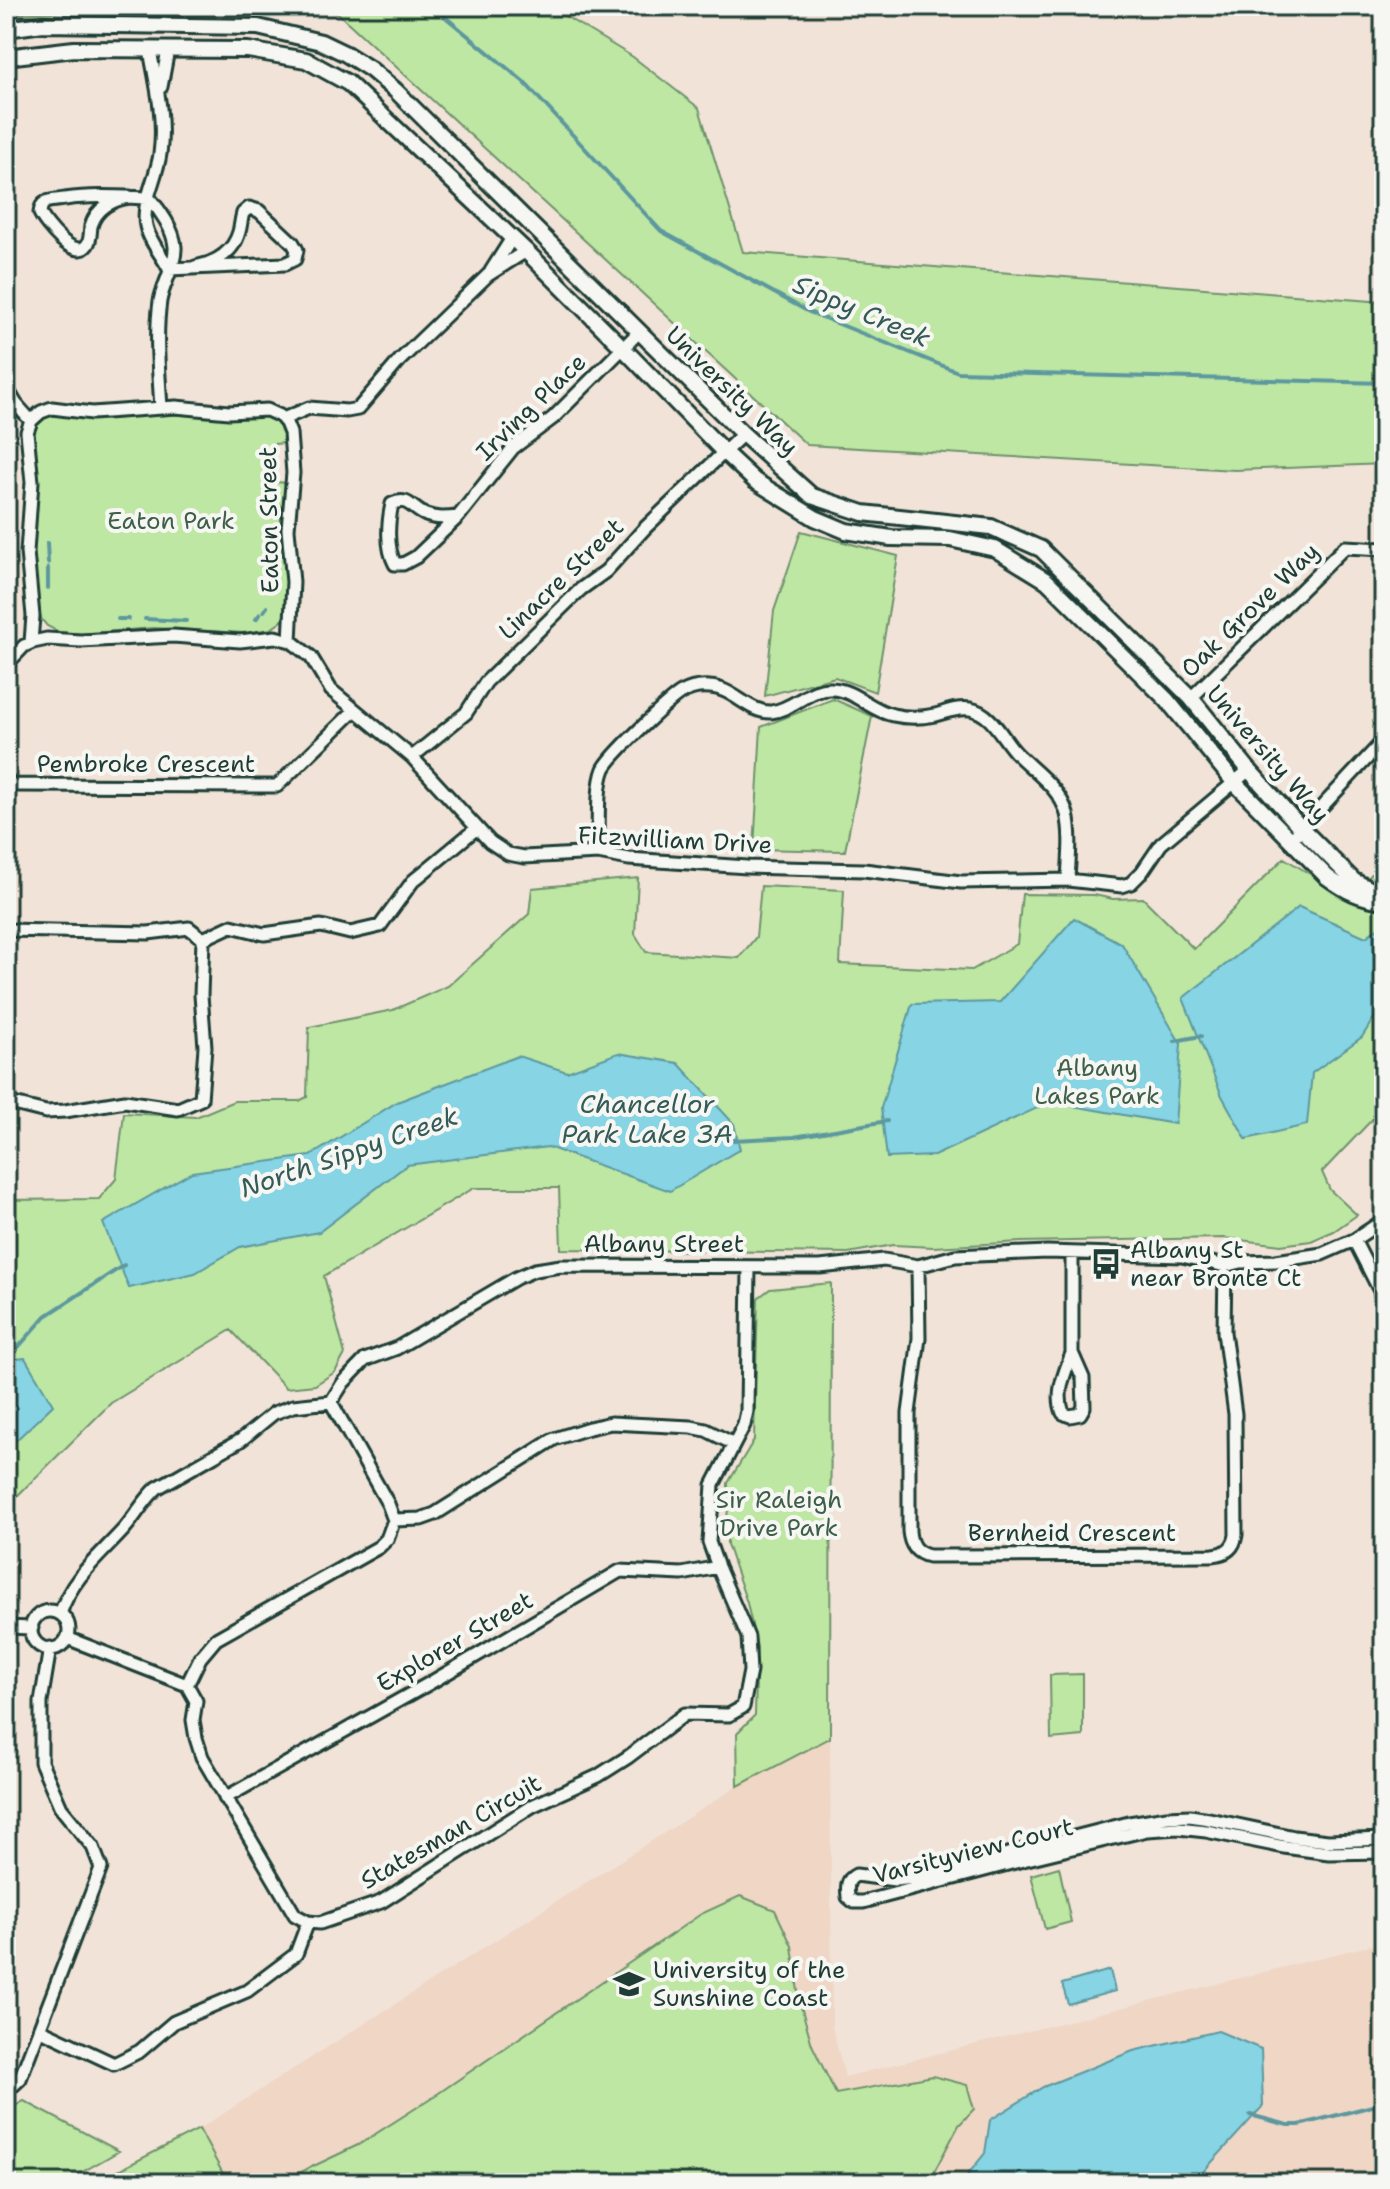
<svg xmlns="http://www.w3.org/2000/svg" width="1390" height="2189" font-family="'Shantell Sans',sans-serif">
<rect width="100%" height="100%" fill="#f2e3d8"/>
<filter id="ink" filterUnits="userSpaceOnUse"><feTurbulence type="fractalNoise" baseFrequency=".0125" numOctaves="2"/><feDisplacementMap in="SourceGraphic" scale="16" xChannelSelector="R" yChannelSelector="G"/><feConvolveMatrix kernelMatrix="1 2 1 2 8 2 1 2 1" color-interpolation-filters="sRGB"/></filter>
<g filter="url(#ink)">
<!-- built -->
<path fill="#efd6c5" d="M830,1738l2,289 13,50 539,-135v241h-1156l-29,-54 539,-343z"/>
<!-- green -->
<path fill="#bee7a3" stroke="#6e926c" stroke-width="2" d="M6,6h234l-234,8z
M330,6h218l85,51 66,51 44,144 641,50v162l-149,6 -428,-25z
M53,414l38,5 72,-5 72,4 32,-2 10,5 4,4 4,18 -11,1 2,38 11,1c-2,16 -5,33 -5,50 1,29 12,61 0,88l-11,8 -27,4 -91,-5 -73,6 -21,-2 -12,-6 -5,-6 -4,-10 -4,-35v-47l4,-44 -4,-51 2,-8 4,-6z
M801,531l97,25 -23,136 -40,-15 -70,19 9,-85z
M833,699l39,17 -27,135 -91,-2 7,-122z
M1284,858l65,40 35,-37v246l-62,65 8,18 27,25 -23,16 -23,10 -30,4 -57,-7 -203,4 -88,5 -40,-2 -45,8 -287,-4 -2,-61h-85l-150,88 21,78 -10,18 -20,13 -29,3 -55,-58 -120,73 -105,104v-307l93,-1 17,-20 8,-66 72,4 38,-16h65l8,-4 2,-70 84,-17 55,-24 81,-72 3,-26 106,-10 -3,56 11,18 93,6 17,-21 5,-51 83,4 -4,74 132,6 45,-26 5,-50 72,1 19,4 30,-1 51,51z
M831,1283l-1,455 -92,48 -1,-53 18,-18 2,-68 -10,-44 -20,-59 1,-61 26,-43 4,-142 12,-9z
M1083,1674v62l-32,3 -1,-64z
M1059,1867l12,55 -26,7 -14,-54z
M740,1896l35,14 17,36 7,53 13,46 24,49 97,-18 34,9 7,24 -15,16 -31,58h-650l80,-38 72,-46 271,-185z
M24,2101l95,50 -56,32h-57v-72z
M199,2129l29,54h-134z"/>
<!-- water -->
<path fill="#86d4e4" stroke="#5d989e" stroke-width="2" d="M1299,907l67,30 18,-14v79l-22,35 -50,36 -5,52 -61,14 -24,-43 -39,-98z
M1074,918l48,26 59,100 -6,80 -125,-22 -116,54 -47,2 -6,-50 31,-104 88,-2z
M618,1053l60,10 56,61 6,25 -70,42 -122,-44 -141,18 -88,67 -79,15 -45,26 -66,15 -26,-65 89,-51 118,-16 87,-54 121,-46 49,16z
M25,1358l28,47 -47,45v-90z
M1110,1970l5,21 -47,13 -6,-20z
M1218,2031l43,18 2,57 -70,77h-232l24,-30 5,-33 53,-33 90,-36z"/>
<g fill="none" stroke-linecap="round" stroke-linejoin="round">
<!-- stream -->
<path stroke="#5d989e" stroke-width="4" d="M432,6l92,76 137,149 148,81 149,60 426,11
M47,543l1,20
M48,588v-20
M264,611l3,-4
M118,619h10
M145,619l41,2
M256,619l4,-5
M1175,1041l26,-5
M733,1140l61,-3 93,-16
M6,1361l40,-45 78,-51
M1250,2115l38,10h11l85,-22"/>
<defs>
<path id="minor" d="M150,50c6,34 15,68 10,104 -3,23 -19,50 -14,72 3,15 16,29 23,43
M161,87l7,-37
M130,197c-18,2 -34,12 -39,29 -1,6 0,14 -4,19 -12,16 -42,-21 -47,-32 1,-6 1,-8 6,-11 5,-2 14,-2 19,-3 28,-4 55,-2 84,-1 11,12 25,32 26,49 1,17 -12,37 -15,54 -5,36 -1,72 1,107
M169,269l116,-5 10,-5 2,-9 -4,-7 -34,-32 -10,-3 -6,5c-2,6 -2,12 -4,19 -6,21 -24,31 -44,35
M491,271l21,-33
M6,387l10,17 15,17
M283,419l26,-11 38,3 11,-2 42,-49 88,-85 38,-24
M31,421l10,-9 11,-4 40,5 84,-6 53,5 38,-2 13,6 6,7 4,10 3,40 -5,56 5,53 -3,59
M31,421l-4,11 5,50 -5,70 6,64 -2,26
M458,517c-11,1 -22,2 -32,-2 -15,-6 -17,-19 -34,-11 -4,18 -6,43 3,60h8l13,-7 42,-40 55,-69 40,-30 86,-86
M6,665l18,-19 9,-4 14,-3 34,2 92,-5 67,5 35,-4 16,4 20,16 20,33 81,67 78,85 18,12 16,3 74,-4 31,6 118,8 117,3 97,12 107,-2 54,6 9,-3 11,-11 19,-28 88,-74
M1191,698l154,-151 39,2
M412,757l54,-44 20,-31 95,-93 25,-18 39,-43 98,-94
M6,779l6,6 265,1 78,-76
M1290,841l94,-101
M598,853c1,-21 -2,-65 6,-84 6,-13 64,-68 77,-76 9,-5 20,-7 29,-6 23,1 39,26 61,25 22,-2 39,-25 61,-23 23,1 39,22 61,26 13,3 28,3 42,0 12,-3 22,-8 35,-6 23,4 32,30 47,45 18,18 43,34 50,60 5,21 2,45 1,66
M6,930l142,3 41,-5 14,11
M203,939l28,-13 33,8 57,-8 29,7 30,-7 33,-45 64,-53
M6,1102l40,10 19,-1 60,-10 53,8 23,-10 4,-52 -4,-52 2,-56
M1354,1240l26,51 4,17
M1072,1253v100l11,25 1,29 -4,7 -10,2 -7,-3c-8,-21 2,-40 9,-60
M918,1266l1,72 -10,75v118c1,13 6,22 20,25l284,-1c13,-1 21,-7 23,-20l-1,-121 -11,-82 1,-66
M331,1402l57,102 6,16
M734,1444l-28,-14 -15,-3 -80,-4 -22,5 -35,11 -119,75 -14,5 -27,1 -7,19 -8,8 -163,92 -16,19 -13,27 9,16 -3,19 3,18 6,19 93,158 13,7 12,1 61,-21 151,-96 66,-30 30,-19 57,-43 44,1 14,-8 7,-36 -2,-34 -30,-70 -9,-25 4,-57 31,-60 3,-14 2,-144
M31 1630a19 19 0 1 1 38 0a19 19 0 1 1-38 0Z
M60,1614c12,-37 40,-58 65,-86 11,-13 19,-28 32,-40l84,-48 33,-27 19,-7 38,-4 12,-19 22,-23 32,-12 119,-70 19,-8 26,-4 259,1 64,-7 34,6 37,-10 92,-4 135,4 43,10 16,-4 35,-1 46,-7 32,-14 30,-20
M6,1627l26,1
M67,1638l120,47
M225,1798l205,-115 190,-112 62,3 36,-7
M1384,1839l-56,2 -34,-4 -85,-18 -19,-3 -23,1 -38,6 -215,55 -19,2 -39,-5c-10,5 -9,12 -8,22l6,5h9l160,-42 124,-30 31,-2 28,3 78,16 45,6 55,-1
M39,2029l75,35 26,-13 34,-29 73,-31 49,-37 12,-32
M6,2092l14,-13 81,-211 -8,-21 -32,-39 -20,-46v-60l9,-54"/>
<path id="tertiary" d="M6,29l37,-5 215,3 63,15 25,12 24,15 25,21 348,344 69,62 51,17 128,14 50,22 150,149 58,72 53,59 52,52 30,15
M6,57l68,-8 174,1 58,10 42,23 178,168 97,97 102,105 30,28 60,37 31,13 45,7 59,1 45,10 52,32 120,119 67,82 93,95c19,14 33,21 57,24"/>
</defs>
<!-- minor casing -->
<use href="#minor" stroke="#1f3d34" stroke-width="17"/>
<!-- tertiary casing -->
<use href="#tertiary" stroke="#1f3d34" stroke-width="20"/>
<!-- minor -->
<use href="#minor" stroke="#f6f6f2" stroke-width="11"/>
<!-- tertiary -->
<use href="#tertiary" stroke="#f6f6f2" stroke-width="14"/>
</g>
</g>
<!-- icons -->
<defs>
<symbol id="bus-bare" viewBox="-9 -9 18 18"><path d="M-5-6H5V4H4V6H2V4H-2V6H-4V4H-5ZM-3.5-4V0h7V-4ZM-3.5 1.2v1.5H-2V1.2ZM2 1.2v1.5H3.5V1.2Z" fill="#1f3d34" stroke="#f6f6f2" stroke-width="2.5" paint-order="stroke"/></symbol>
<symbol id="university-bare" viewBox="-9 -9 18 18"><path d="M0-5L7-2L0 1L-7-2ZM-4 1L0 2.5L4 1V4Q0 6-4 4Z" fill="#1f3d34" stroke="#f6f6f2" stroke-width="2.5" paint-order="stroke"/></symbol>
</defs>
<g fill-rule="evenodd">
<use href="#bus-bare" x="1084" y="1242" width="44" height="44"/>
<use href="#university-bare" x="607" y="1962" width="44" height="44"/>
</g>
<g text-anchor="middle" stroke-width="8" stroke-linejoin="round" paint-order="stroke">
<!-- street labels -->
<g font-size="24" fill="#1f3d34" stroke="#f6f6f2">
<text transform="translate(732 391) rotate(44)" y="8">University Way</text>
<text transform="translate(531 407) rotate(-44)" y="8">Irving Place</text>
<text transform="translate(269 520) rotate(-91)" y="8">Eaton Street</text>
<text transform="translate(561 579) rotate(-44)" y="8">Linacre Street</text>
<text transform="translate(1250 610) rotate(-44)" y="8">Oak Grove Way</text>
<text transform="translate(1268 754) rotate(49)" y="8">University Way</text>
<text x="146" y="772">Pembroke Crescent</text>
<text transform="translate(675 840) rotate(3)" y="8">Fitzwilliam Drive</text>
<text x="664" y="1252">Albany Street</text>
<text x="1072" y="1541">Bernheid Crescent</text>
<text transform="translate(455 1642) rotate(-30)" y="8">Explorer Street</text>
<text transform="translate(451 1832) rotate(-30)" y="8">Statesman Circuit</text>
<text transform="translate(973 1851) rotate(-14)" y="8">Varsityview Court</text>
</g>
<!-- park labels -->
<g font-size="24" fill="#3f5f4a" stroke="#f6f6f2">
<text x="171" y="529">Eaton Park</text>
<text x="1097" y="1076">Albany<tspan x="1097" dy="28">Lakes Park</tspan></text>
<text x="779" y="1508">Sir Raleigh<tspan x="779" dy="28">Drive Park</tspan></text>
</g>
<!-- poi labels -->
<g font-size="24" fill="#1f3d34" stroke="#f6f6f2" text-anchor="start">
<text x="1130" y="1258">Albany St<tspan x="1130" dy="28">near Bronte Ct</tspan></text>
<text x="653" y="1978">University of the<tspan x="653" dy="28">Sunshine Coast</tspan></text>
</g>
<!-- water labels -->
<g font-size="26" font-style="italic" fill="#345b57" stroke="#f6f6f2">
<text transform="translate(862 311) rotate(23)" y="9">Sippy Creek</text>
<text x="647" y="1113">Chancellor<tspan x="647" dy="30">Park Lake 3A</tspan></text>
<text transform="translate(349 1152) rotate(-19)" y="9">North Sippy Creek</text>
</g>
</g>
<!-- margin -->
<rect width="1390" height="2189" fill="none" stroke="#f6f6f2" stroke-width="32"/>
<rect x="16" y="16" width="1358" height="2157" fill="none" stroke="#1f3d34" stroke-width="3" filter="url(#ink)"/>
</svg>
